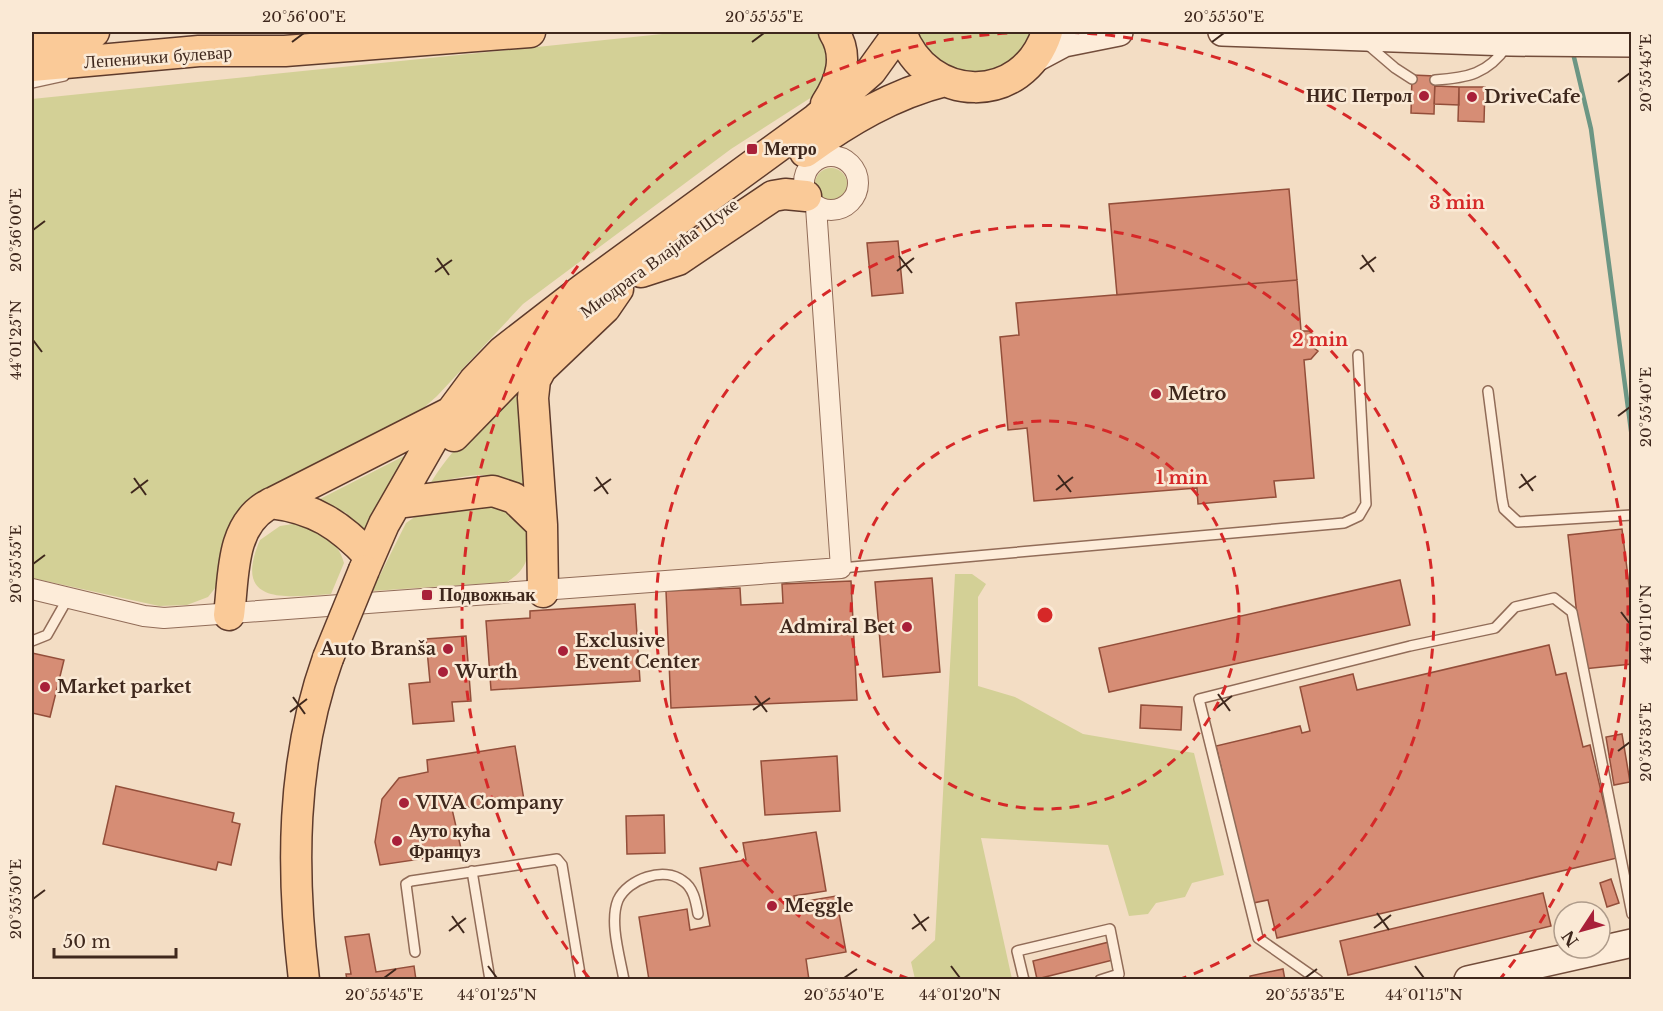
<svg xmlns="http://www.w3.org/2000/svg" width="1663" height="1011" font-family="'Libre Baskerville',serif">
<rect width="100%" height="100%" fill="#f3ddc4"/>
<!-- green -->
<path fill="#d3d096" d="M715,32h108l9,15 -6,8 -1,24 -10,16 -84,54 -208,155 -86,92 -28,25 -151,75 -38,73 -4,18 -8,10 -21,8 -28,1 -127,-28v-479l640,-66z
M912,32h123l-18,27 -38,16 -40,-9z
M815 184a16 16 0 1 1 32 0a16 16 0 1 1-32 0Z
M516,391l12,100c-29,-25 -64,-15 -98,-7 23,-38 53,-64 86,-93z
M404,456l2,3 -42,77 -18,-23 -28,-13z
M500,502l29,29c1,24 -1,38 -22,51l-135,9 34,-68 16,-11z
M293,524c23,4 45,15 51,39l-13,31c-43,3 -100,13 -71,-54l20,-14z
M955,574h17l14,10 -8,13v89l37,11 68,37 111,19 30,122 -32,8 -7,14 -29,6 -8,11 -19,2 -21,-71 -127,-7 31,141h-97l-4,-17 24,-22z"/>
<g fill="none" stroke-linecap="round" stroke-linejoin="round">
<!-- stream -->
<path stroke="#6c9684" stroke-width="4.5" d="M1573,53l18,76 41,309"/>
</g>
<!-- building -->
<path fill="#d68d75" stroke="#934e3a" stroke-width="1.5" d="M1412,75l23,1 -1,38 -23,-1z
M1435,86l24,1v18l-25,-1z
M1459,87h26l-1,35 -26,-1z
M1289,189l8,91 -180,15 -8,-91z
M898,241l5,52 -31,3 -5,-53z
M1297,280l4,51h8l7,6 -6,8 8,6 -7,8 -7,1 10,118 -40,3 2,16 -78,7 -1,-16 -163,13 -7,-73 -19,2 -8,-93 19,-2 -3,-32z
M1622,529l10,80v55l-49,5 -15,-134z
M932,578l8,94 -57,5 -8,-95z
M1400,580l10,45 -301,67 -10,-44z
M851,581l6,119 -186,8 -5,-117 74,-3 1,17 42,-2 -1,-19z
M635,604l5,77 -149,9 -5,-69 44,-3v-7z
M466,636l5,65 -19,1 2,19 -41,3 -4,-40 21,-2 -4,-43z
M1549,645l7,30 10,-2 17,74 7,-2 27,113 -340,80 -9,-38 -15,3 -37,-157 84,-20 2,7 8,-2 -10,-44 53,-13 4,16z
M32,653l32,7 -14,57 -18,-4z
M1141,705l41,2 -1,23 -41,-2z
M1622,734l8,48 -16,3 -8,-48z
M515,746l9,54 -72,9 10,44 -82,12 -5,-23 7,-43 17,-21 29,-6 -1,-12z
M837,756l3,55 -75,4 -4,-54z
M116,786l118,27 -2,9 8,2 -9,41 -13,-3 -2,8 -113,-26z
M664,815l1,38 -38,1 -1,-38z
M816,832l10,59 -32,5 1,7 41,-7 10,56 -40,7 3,21h-160l-10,-63 48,-8 3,21 20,-4 -10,-58 46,-8 -3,-17z
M1611,879l8,24 -12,4 -7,-24z
M1543,893l8,33 -203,49 -8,-34z
M369,934l7,38 38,-6 2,14h-69l-1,-6h5l-6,-37z
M1109,942l4,18 -76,19 -4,-18z
M1283,969l2,11h-35v-4z"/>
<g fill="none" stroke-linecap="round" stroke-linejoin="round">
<defs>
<path id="lane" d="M1367,44l28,24 17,11
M1435,80c32,-2 53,-6 72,-34
M32,83l32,-7
M1488,391l14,108 2,10 14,13 114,-7
M841,568l503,-45 15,-7 7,-12 -8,-149
M32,641l15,-6 21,-37
M472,871l18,109
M415,952l-9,-68 5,-3 146,-22 5,6 19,115
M624,980c-4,-23 -15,-58 -6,-80 10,-21 46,-34 65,-19 11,7 13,22 15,33
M1024,980l-7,-29 93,-22 9,45 -19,6
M1318,980l-60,-42 -59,-239 211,-53 85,-18 20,-21 39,-9 18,14 60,302"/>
<path id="street" d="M804 183a27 27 0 1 1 54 0a27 27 0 1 1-54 0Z
M32,589l112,27 20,2 677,-50 -25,-361"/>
<path id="secondary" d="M1222,32l288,10 122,1
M1034,59l30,-16 55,-11
M1468,980l164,-37"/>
<path id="primary" d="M901,32c26,72 122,75 146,0
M32,37l62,-5
M32,66l167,-15h86l245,-19
M826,104c15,-23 23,-48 8,-72
M805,152c43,-31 88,-58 140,-71
M641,272l37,-12 95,-64 12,-2 21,2
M454,436l76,-78 40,-34
M271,503c43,5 69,22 98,53
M396,503l97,-12 21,7 28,27
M364,570l20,-46 55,-96 35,-47 29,-30 80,-62 233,-170 55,-48 28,-39
M543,592l-1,-67 -9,-127 2,-18 6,-11 64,-61 13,-19
M229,615c5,-37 1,-87 37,-109l183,-93
M304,980c-13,-109 -13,-219 24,-322"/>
</defs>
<!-- lane casing -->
<use href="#lane" stroke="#916c58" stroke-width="12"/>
<!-- street casing -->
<use href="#street" stroke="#916c58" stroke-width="22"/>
<!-- secondary casing -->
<use href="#secondary" stroke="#734d3b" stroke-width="30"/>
<!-- primary casing -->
<use href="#primary" stroke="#5e3b2c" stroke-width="33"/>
<!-- lane -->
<use href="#lane" stroke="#fdecd9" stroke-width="9"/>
<!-- street -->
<use href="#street" stroke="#fdecd9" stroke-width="20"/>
<!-- secondary -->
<use href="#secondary" stroke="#fdecd9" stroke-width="27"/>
<!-- primary -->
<use href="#primary" stroke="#faca98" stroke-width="30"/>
<defs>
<path id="primary-bridge" d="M328,658l36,-88"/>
</defs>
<!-- primary-bridge casing -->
<use href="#primary-bridge" stroke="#5e3b2c" stroke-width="33" stroke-linecap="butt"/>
<!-- primary-bridge -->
<use href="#primary-bridge" stroke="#faca98" stroke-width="30"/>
</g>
<!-- ticks -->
<path fill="none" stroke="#3f281d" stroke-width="2" d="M292,42l12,-9M752,42l12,-9M1212,42l12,-9M1618,82l12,-9M33,230l12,-9M1362,255l12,17M899,256l13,17M437,258l12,17M1360,269l16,-12M897,271l17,-13M435,272l17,-12M33,340l9,12M1618,416l12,-9M1521,474l12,17M1058,475l13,17M596,477l12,17M134,478l12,17M1519,488l17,-12M1056,490l17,-13M594,491l17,-12M131,493l17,-13M33,564l12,-9M1621,612l9,12M1218,694l12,17M755,696l12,16M293,697l12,17M1215,709l17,-13M753,710l17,-12M290,712l17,-13M1618,751l12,-9M33,899l12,-9M1377,913l12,17M914,914l12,17M452,916l12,17M1374,928l17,-13M912,929l17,-12M449,931l17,-13M488,966l9,12M951,966l9,12M1415,966l9,12M384,978l12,-9M844,978l13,-9M1305,978l12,-9"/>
<!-- distance rings -->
<g fill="none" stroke="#d62828" stroke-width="3" stroke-dasharray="10 8">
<circle cx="1045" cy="615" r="194"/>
<path d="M909 979A389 389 0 1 1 1181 979"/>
<path d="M589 978A583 583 0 1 1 1501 978"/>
</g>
<!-- markers -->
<g fill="#a82039" stroke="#fae9d5" stroke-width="2">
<circle cx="1424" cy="96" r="6"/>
<circle cx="1472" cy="97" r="6"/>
<rect x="746" y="143" width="12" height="12" rx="3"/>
<circle cx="1156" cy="394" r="6"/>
<rect x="421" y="589" width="12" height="12" rx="3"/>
<circle cx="907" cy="627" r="6"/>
<circle cx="448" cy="649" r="6"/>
<circle cx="563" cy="651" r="6"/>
<circle cx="443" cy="672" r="6"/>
<circle cx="45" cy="687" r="6"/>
<circle cx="404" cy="803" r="6"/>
<circle cx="397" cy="841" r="6"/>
<circle cx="772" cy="906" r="6"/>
</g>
<g text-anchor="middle" stroke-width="5" stroke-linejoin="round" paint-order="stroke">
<!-- street labels -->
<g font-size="18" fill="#3f281d" stroke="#fae9d5">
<text transform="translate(158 57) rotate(-4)" y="6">Лепенички булевар</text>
<text transform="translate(659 258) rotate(-36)" y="6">Миодрага Влајића Шуке</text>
</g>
<!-- poi labels -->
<g font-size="18" font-weight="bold" fill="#3f281d" stroke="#fae9d5" text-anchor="start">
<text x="1412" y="102" text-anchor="end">НИС Петрол</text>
<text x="1484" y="103">DriveCafe</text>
<text x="764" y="155">Метро</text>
<text x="1168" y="400">Metro</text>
<text x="439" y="601">Подвожњак</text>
<text x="895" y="633" text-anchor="end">Admiral Bet</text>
<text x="575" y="647">Exclusive<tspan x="575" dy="21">Event Center</tspan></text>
<text x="436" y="655" text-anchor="end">Auto Branša</text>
<text x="455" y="678">Wurth</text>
<text x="57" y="693">Market parket</text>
<text x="416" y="809">VIVA Company</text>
<text x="409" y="837">Ауто кућа<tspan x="409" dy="21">Француз</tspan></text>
<text x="784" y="912">Meggle</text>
</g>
</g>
<circle cx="1045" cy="615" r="9" fill="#d62828" stroke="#fae9d5" stroke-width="3"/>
<g font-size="18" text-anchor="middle" font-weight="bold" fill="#d62828" stroke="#fae9d5" stroke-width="5" stroke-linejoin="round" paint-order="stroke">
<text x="1457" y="209">3 min</text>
<text x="1320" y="346">2 min</text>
<text x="1182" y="484">1 min</text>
</g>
<!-- border -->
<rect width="1663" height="1011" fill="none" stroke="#fae9d5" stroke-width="66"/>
<!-- north arrow -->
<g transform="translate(1582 930) rotate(234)"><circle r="28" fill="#fae9d5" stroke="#af9c8b" stroke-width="1.5"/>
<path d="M0-4.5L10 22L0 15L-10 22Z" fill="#a82039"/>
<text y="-9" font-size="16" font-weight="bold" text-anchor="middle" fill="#3f281d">N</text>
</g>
<!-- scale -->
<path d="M54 948v9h122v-9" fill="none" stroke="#3f281d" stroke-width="3"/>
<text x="63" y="948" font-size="18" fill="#3f281d" stroke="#fae9d5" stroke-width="4.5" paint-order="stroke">50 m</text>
<rect x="33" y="33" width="1597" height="945" fill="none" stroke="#3f281d" stroke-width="2"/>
<g font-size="15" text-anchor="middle" fill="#3f281d">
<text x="304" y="22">20°56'00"E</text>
<text x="764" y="22">20°55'55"E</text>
<text x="1224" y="22">20°55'50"E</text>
<text transform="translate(1646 73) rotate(-90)" y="5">20°55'45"E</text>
<text transform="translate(16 230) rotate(-90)" y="5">20°56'00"E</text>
<text transform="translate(16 340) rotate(-90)" y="5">44°01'25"N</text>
<text transform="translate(1646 407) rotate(-90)" y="5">20°55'40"E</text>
<text transform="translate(16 564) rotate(-90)" y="5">20°55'55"E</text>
<text transform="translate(1646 624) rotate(-90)" y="5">44°01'10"N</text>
<text transform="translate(1646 742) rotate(-90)" y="5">20°55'35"E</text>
<text transform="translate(16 899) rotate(-90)" y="5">20°55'50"E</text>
<text x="384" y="1000">20°55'45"E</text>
<text x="497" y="1000">44°01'25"N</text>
<text x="844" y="1000">20°55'40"E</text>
<text x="960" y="1000">44°01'20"N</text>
<text x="1305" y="1000">20°55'35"E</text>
<text x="1424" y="1000">44°01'15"N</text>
</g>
</svg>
